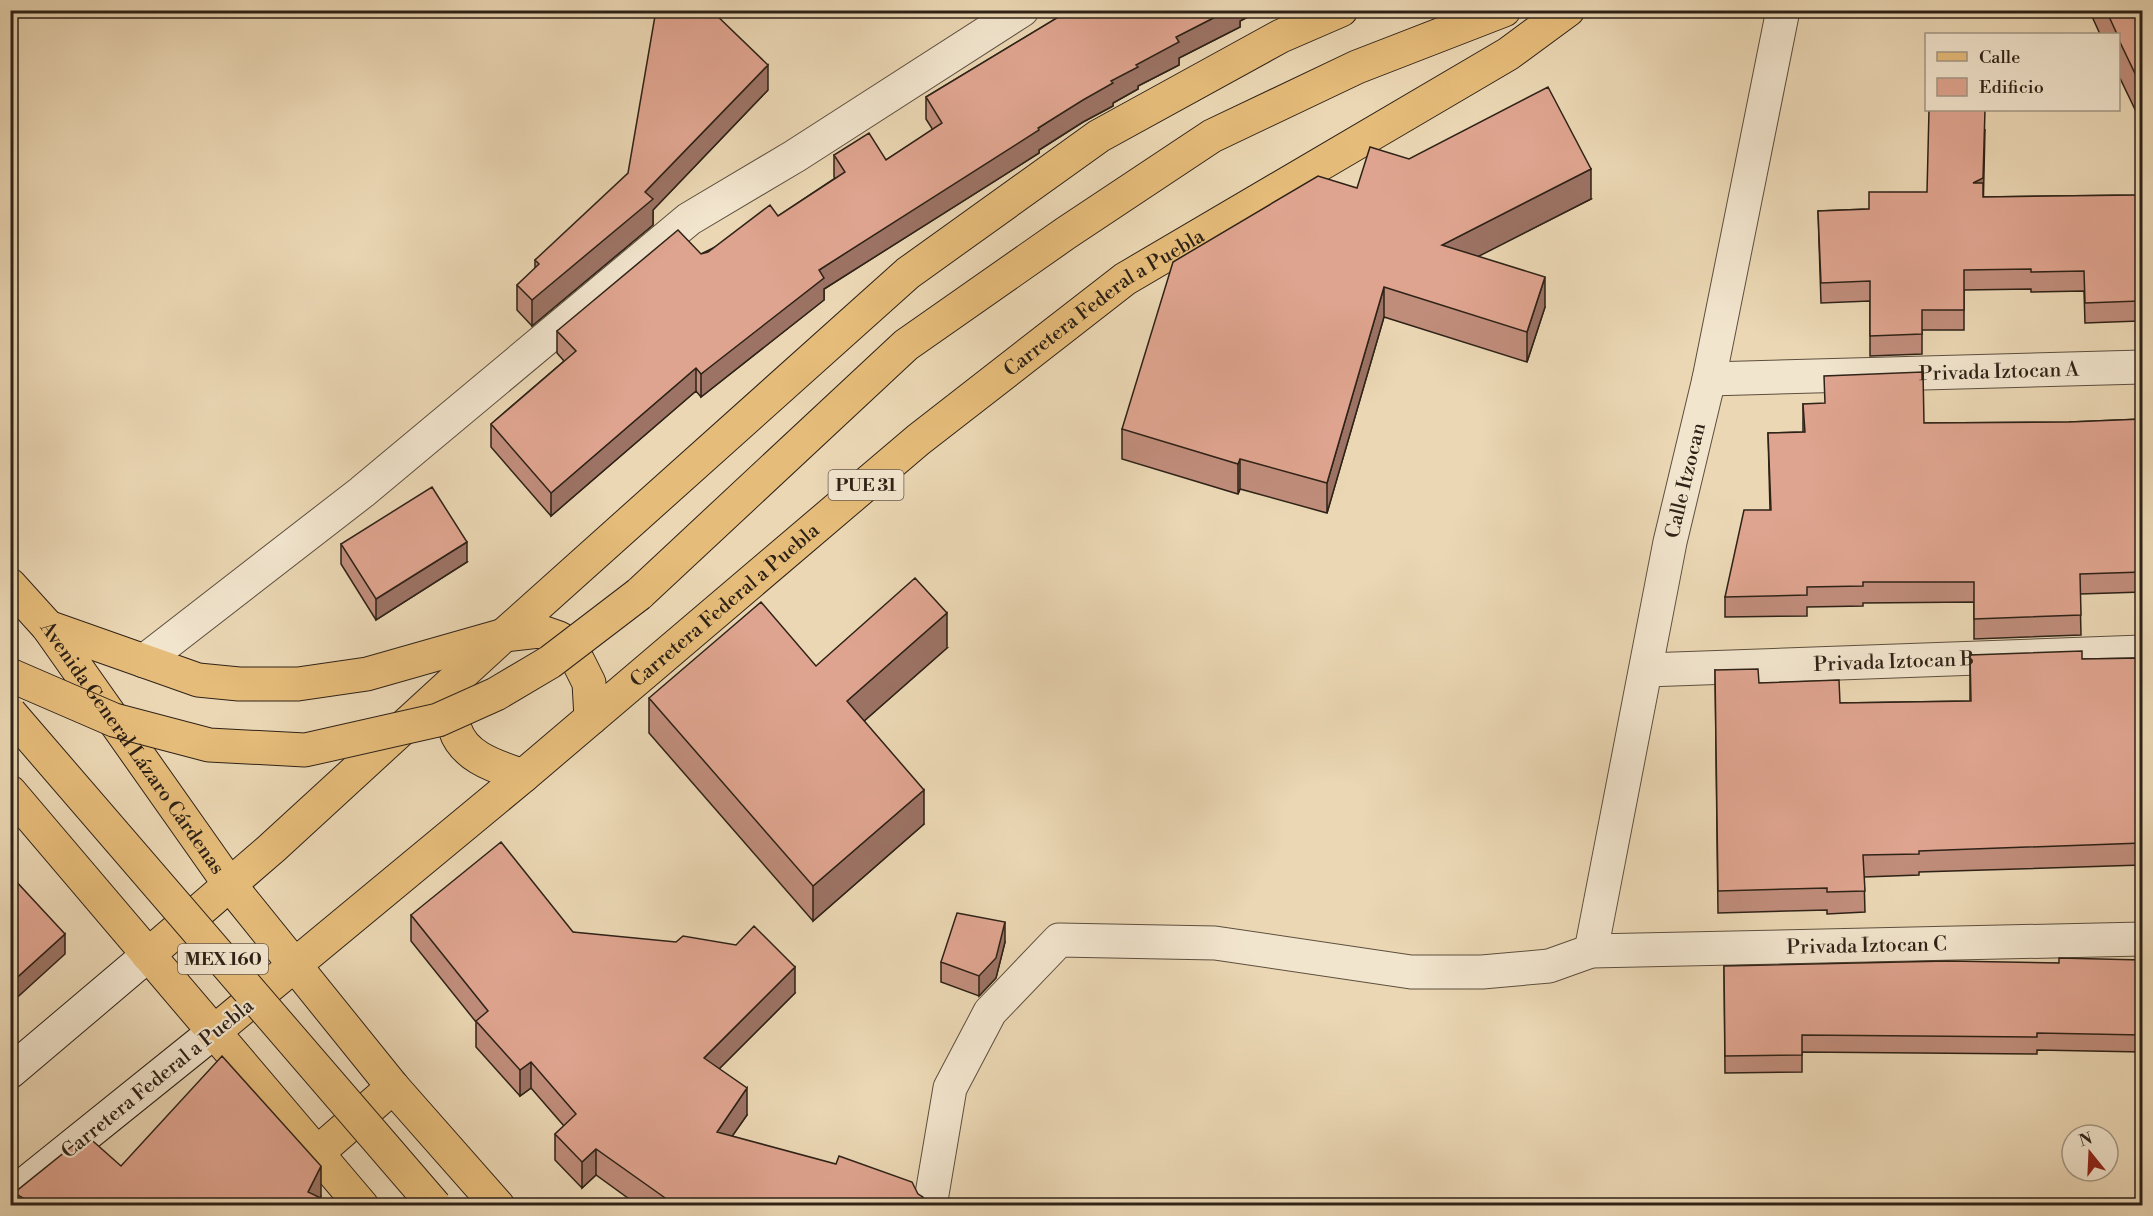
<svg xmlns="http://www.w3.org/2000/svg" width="2153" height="1216" font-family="'Libre Bodoni',serif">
<rect width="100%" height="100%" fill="#ebd7b4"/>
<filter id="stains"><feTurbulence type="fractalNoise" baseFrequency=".00333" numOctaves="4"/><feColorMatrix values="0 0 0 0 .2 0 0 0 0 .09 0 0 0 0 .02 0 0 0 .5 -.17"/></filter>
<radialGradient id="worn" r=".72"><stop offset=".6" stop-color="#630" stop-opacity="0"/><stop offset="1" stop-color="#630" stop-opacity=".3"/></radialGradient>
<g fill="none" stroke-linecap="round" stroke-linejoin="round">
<defs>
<g id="minor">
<path id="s1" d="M1709,379l433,-12"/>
<path d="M144,661l218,-169 327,-273 106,-63 227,-146"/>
<path id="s2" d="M1646,670l496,-18"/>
<path id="s3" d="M1591,951l79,-409 39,-163 74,-369"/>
<path id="s4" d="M930,1206l20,-118 40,-76 69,-72 156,3 196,29h71l67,-6 42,-15 551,-12"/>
</g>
<path id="secondary" d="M10,1072l138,-117
M10,1196l205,-165"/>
<g id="primary">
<path id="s5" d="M10,585l38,42 182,258 163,202 105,119"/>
<path d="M639,594l267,-249 160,-112 146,-97 145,-69 147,-57"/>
<path d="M48,627l150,53 41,4h59l69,-10 137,-39 35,-4 20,7 19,23 11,22 2,35"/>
<path d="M452,686c1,13 -1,31 3,43 9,29 43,38 68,47"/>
<path d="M10,792l352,414"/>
<path d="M148,955l124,-107 232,-213 404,-362 191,-137 182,-100 60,-26"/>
<path id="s6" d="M215,1031l308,-255 395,-336 207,-161 383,-225 60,-44"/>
<path d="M316,1154l77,-67"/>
</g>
</defs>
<!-- minor casing -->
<use href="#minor" stroke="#5d4f3e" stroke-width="35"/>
<!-- secondary casing -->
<use href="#secondary" stroke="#2e2217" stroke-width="35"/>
<!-- primary casing -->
<use href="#primary" stroke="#2e2217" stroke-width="35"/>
<!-- minor -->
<use href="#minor" stroke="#f2e5ce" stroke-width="33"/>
<!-- secondary -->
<use href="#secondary" stroke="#f2e5ce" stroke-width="33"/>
<!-- primary -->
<use href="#primary" stroke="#e6bc7a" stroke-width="33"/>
<defs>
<path id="primary-bridge" d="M10,675l104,45 95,25 96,5 133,-30 58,-26 54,-32 89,-68
M10,713l425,493"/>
</defs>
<!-- primary-bridge casing -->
<use href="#primary-bridge" stroke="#2e2217" stroke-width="35" stroke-linecap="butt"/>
<!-- primary-bridge -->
<use href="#primary-bridge" stroke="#e6bc7a" stroke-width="33"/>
</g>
<!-- wall -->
<path fill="#c08d7b" stroke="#2e2217" stroke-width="1.5" d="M1070,10h191l-21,11v6l-61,31v7l-41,21v3l-25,14v3l-30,16 -44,28v3l-215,136v11l-123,97 -5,-6 -145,125 -60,-69v-23l73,-63 -7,-8v-22l144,-77 77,-38 57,-38 -1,-1v-22l52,5 47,-30 -7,-11v-22z
M2089,10h53v114l-24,-50v-40h-18z
M768,90l-115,120v15l-121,101 -15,-16v-25l18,-16v-9z
M1409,159l182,40 -113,57 67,51 -18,55 -143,-45 -57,196 -87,-24 -2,5 -116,-35v-30l235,-241z
M2142,179v162h-3v-20l-54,2 -1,-32 -53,1v-3l-67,1v40h-42v24l-52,2v-55l-49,2 -3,-92 51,-2 114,-12 153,-2z
M1803,404l121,19 145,-1 73,-3v173l-62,2 1,41 -107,4v-37l-111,1v3l-56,1v9l-82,1v-20l45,-87 -2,-77 35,-1z
M341,544l126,18 -91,58 -35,-56z
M947,648l-83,73 60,103 -111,97 -164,-188v-35l167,-32z
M1970,655l112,4 60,-1v207l-223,7v3l-55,2 1,35 -38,2v-4l-109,3 -3,-243 44,13 81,20 130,-2z
M411,915l162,17 222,61 -76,76 28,46 -15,21 191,70h-284l-43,-31 -14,13 -27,-28v-26l9,-8 -33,-38 -11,8 -44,-49v-25l-65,-81z
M1005,942l-9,36 -17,18 -38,-14v-20z
M2142,960v92l-105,-2v4l-235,-2v20l-77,1 -1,-107 335,-3z
M121,1166l200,30 -1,2 17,8h-323v-13z"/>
<!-- shaded-wall -->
<path fill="#9c7364" stroke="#2e2217" stroke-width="1.5" d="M1229,10h32l-21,11v6l-61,31v7l-41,21v3l-25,14v3l-30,16 -44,28v3l-215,136v11l-123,97v-23l118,-104 292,-189 65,-44z
M768,65v25l-115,120v15l-121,101v-26l113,-108z
M1985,129l-2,87 -10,-33z
M1591,169v30l-149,76v-30z
M1545,277v30l-18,55v-30z
M1384,287v30l-57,196v-30z
M696,368v23l-145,125v-23z
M1240,459v30l-2,5v-30z
M467,542v20l-91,58v-21z
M947,613v35l-100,88v-35z
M924,790v34l-111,97v-35z
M1005,922v20l-9,36 -17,18v-20z
M65,934v20l-54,49v-20z
M795,967v26l-91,91v-26z
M531,1062v26l-11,8v-26z
M747,1088v27l-30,43v-26z
M596,1149v26l-14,13v-26z
M321,1166v30l-5,10 -8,-14z"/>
<!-- building -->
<path fill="#dfa48f" stroke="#2e2217" stroke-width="1.5" d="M656,10h55l57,55 -123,127 8,7 -121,101 -15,-15 22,-21 -4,-4 93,-87z
M1070,10h159l-53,27 3,5 -43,23 2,2 -27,14 2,2 -30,17 -45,28 1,2 -220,140 5,8 -123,96 -5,-6 -145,125 -60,-69 85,-73 -19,-20 121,-101 23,24 7,-2 62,-47 8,11 67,-44 -11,-17 35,-22 17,27 56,-37 -16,-26z
M2106,10h36v78l-24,-50v-4h-1z
M1548,87l43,82 -149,76 103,32 -18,55 -143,-45 -57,196 -87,-24 -2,5 -116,-35 51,-167 145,-86 39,12 13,-41 39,12z
M1929,110h56l-2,68 -10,5h10v14l154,-2 -1,-16h6v142l-3,1v-21l-54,2 -1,-32 -53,1v-3l-67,1v40h-42v24l-52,2v-55l-49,2 -3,-72 51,-2v-17h58z
M1923,372l1,51 145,-1 73,-3v153l-62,2 1,41 -107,4v-37h-111v4l-56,1v8l-82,2 19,-87h27l-3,-77 37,-1 -2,-28 22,-1 -1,-27z
M432,487l35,55 -91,57 -35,-55z
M915,578l32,35 -100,88 77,89 -111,96 -164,-188 112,-96 55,64z
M2082,651v8l60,-1v185l-223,8v3l-56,1 2,36 -38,1v-4l-109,3 -3,-221 43,-1 1,14 80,-3 1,23 131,-2 -1,-46z
M501,842l72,90 103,10 7,-6 53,9 18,-19 41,41 -91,91 43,30 -30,44 119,32 3,-8 73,26 6,12 5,3 -2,9h-247l-6,-6 -72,-51 -14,13 -27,-28 21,-20 -45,-52 -11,8 -44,-49 12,-10 -77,-96z
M13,878l52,56 -54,49 -1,-102z
M957,913l48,9 -9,36 -17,18 -38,-14z
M2059,958l83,2v75l-105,-2v4l-235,-2v20l-77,1 -1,-90 224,-5 111,2z
M222,1056l99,110 -13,26 29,14h-300l-23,-13 72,-58 35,31z"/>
<g text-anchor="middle" stroke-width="4.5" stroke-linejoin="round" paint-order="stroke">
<!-- shield labels -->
<g fill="#f2e5ce" stroke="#695c4e" stroke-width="1.5">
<rect x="828.5" y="470" width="75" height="30" rx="4.5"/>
<rect x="178" y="944" width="90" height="30" rx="4.5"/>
</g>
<g font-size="18" font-weight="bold" fill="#2e2217">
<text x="866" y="491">PUE 31</text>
<text x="223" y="965">MEX 160</text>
</g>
<!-- street labels -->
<g font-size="20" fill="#2e2217" stroke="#f2e5ce">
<text dy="7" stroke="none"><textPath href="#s6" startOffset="1150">Carretera Federal a Puebla</textPath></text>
<text dy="7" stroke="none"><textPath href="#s1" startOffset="290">Privada Iztocan A</textPath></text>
<text dy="7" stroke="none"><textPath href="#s3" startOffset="480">Calle Itzocan</textPath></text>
<text dy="7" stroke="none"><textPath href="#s6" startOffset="664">Carretera Federal a Puebla</textPath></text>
<text dy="7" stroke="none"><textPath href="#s2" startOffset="248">Privada Iztocan B</textPath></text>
<text dy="7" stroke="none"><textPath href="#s5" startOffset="204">Avenida General Lázaro Cárdenas</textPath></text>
<text dy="7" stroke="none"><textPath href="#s4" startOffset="1118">Privada Iztocan C</textPath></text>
<text transform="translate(157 1078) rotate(-39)" y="7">Carretera Federal a Puebla</text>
</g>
</g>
<!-- margin -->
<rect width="2153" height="1216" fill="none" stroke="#ebd7b4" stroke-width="36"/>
<rect x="12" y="12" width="2129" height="1192" fill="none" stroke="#2e2217" stroke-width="3"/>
<rect x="18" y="18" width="2117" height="1180" fill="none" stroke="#2e2217" stroke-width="1.5"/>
<!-- legend -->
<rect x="1925" y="33" width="195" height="78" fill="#f2e5ce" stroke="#a49785" stroke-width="1.5"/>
<rect x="1937" y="52" width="30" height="9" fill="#e6bc7a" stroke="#a49785" stroke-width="1.5"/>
<text x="1979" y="63" font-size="18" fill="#2e2217">Calle</text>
<rect x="1937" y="78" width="30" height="18" fill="#dfa48f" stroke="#a49785" stroke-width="1.5"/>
<text x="1979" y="93" font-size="18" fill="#2e2217">Edificio</text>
<!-- north arrow -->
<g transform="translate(2090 1153) rotate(342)"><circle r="28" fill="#f2e5ce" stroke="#a49785" stroke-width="1.5"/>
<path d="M0-4.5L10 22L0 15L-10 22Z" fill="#8f2418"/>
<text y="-9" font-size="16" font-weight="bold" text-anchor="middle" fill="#2e2217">N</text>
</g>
<rect width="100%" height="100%" filter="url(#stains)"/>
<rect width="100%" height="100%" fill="url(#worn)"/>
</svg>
